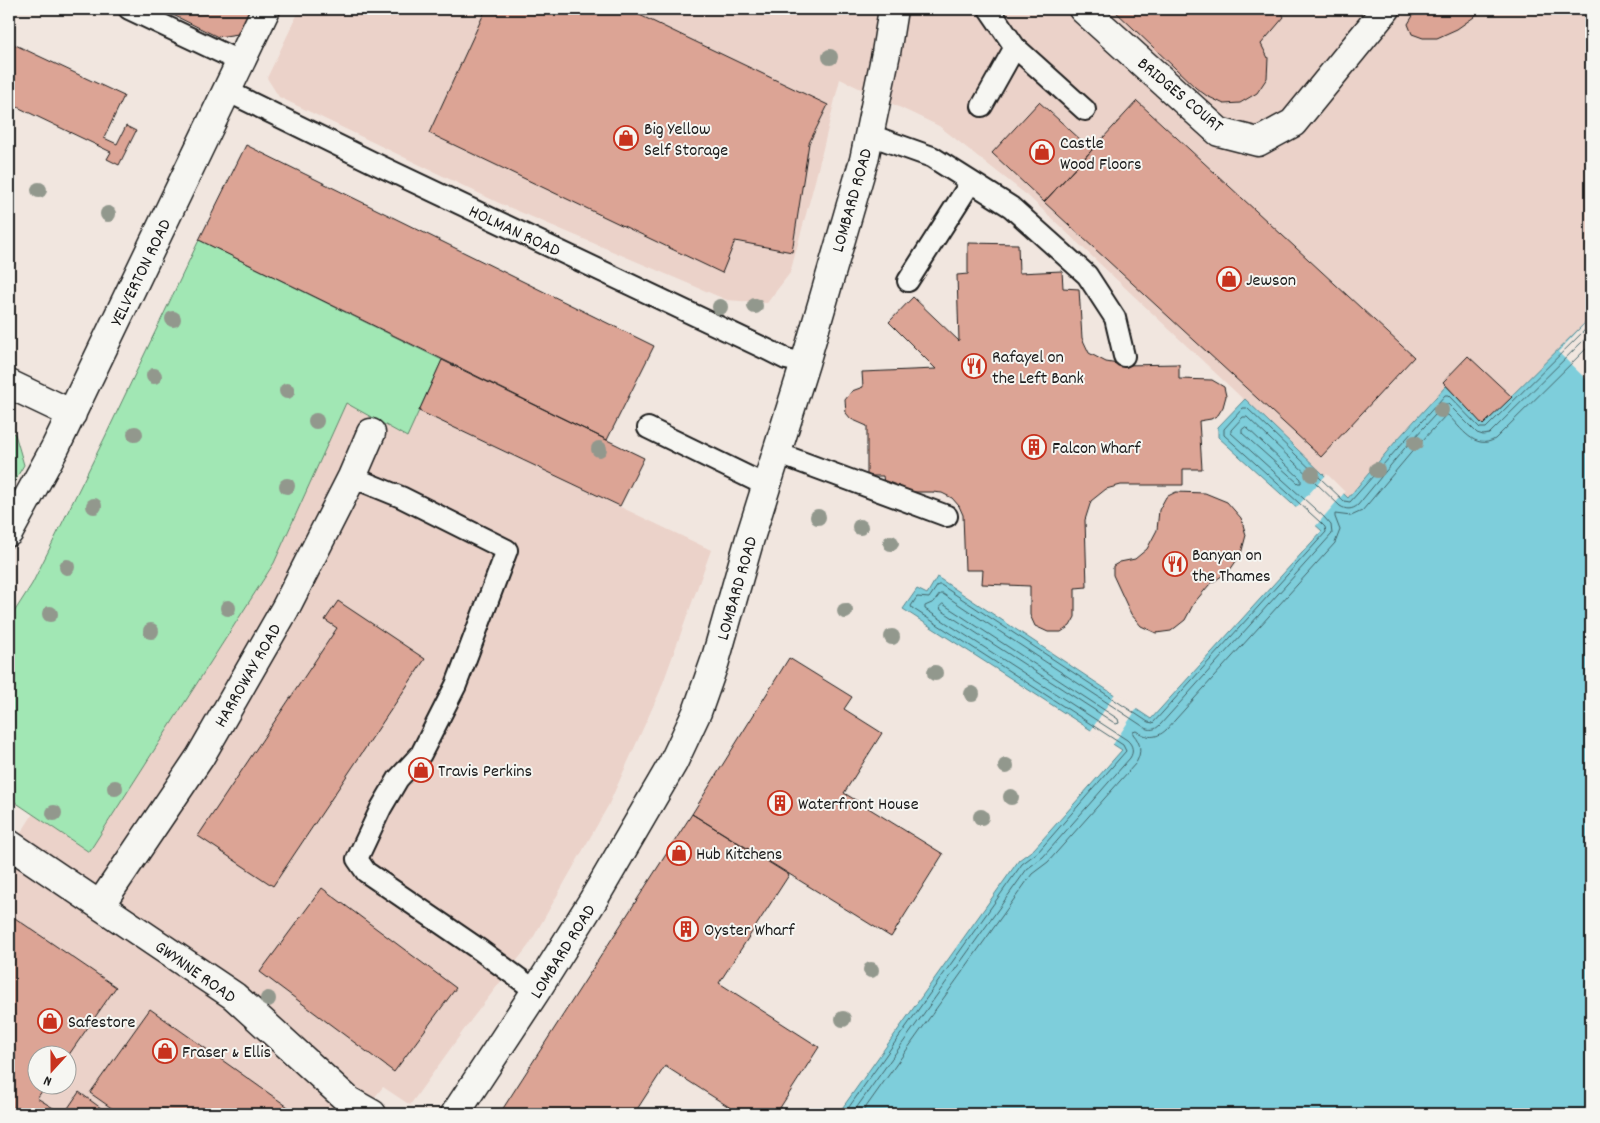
<svg xmlns="http://www.w3.org/2000/svg" width="1600" height="1123" font-family="Dekko,sans-serif">
<rect width="100%" height="100%" fill="#f1e6df"/>
<filter id="ink" filterUnits="userSpaceOnUse"><feTurbulence type="fractalNoise" baseFrequency=".02" numOctaves="2"/><feDisplacementMap in="SourceGraphic" scale="10" xChannelSelector="R" yChannelSelector="G"/><feConvolveMatrix kernelMatrix="1 2 1 2 8 2 1 2 1" color-interpolation-filters="sRGB"/></filter>
<g filter="url(#ink)">
<!-- built -->
<path fill="#ebd2c9" fill-rule="evenodd" d="M300,9h1291v308l-108,108 -36,-39 -51,55 -48,57 -320,-302 -89,-70 -99,-47 -25,102 -25,92 -23,30 -40,-3 -228,-97 -220,-106 -12,-19z
M346,403l60,34 13,-26 292,139 -51,141 -52,115 -79,139 -58,75 -61,85 -27,-18 -22,27h-352v-262l24,-38 56,38 185,-289zM38,1056h30v30h-30z"/>
<!-- green -->
<path fill="#a1e7b4" stroke="#5e8268" d="M199,240l243,120 -35,77 -61,-34 -72,160 -185,289 -80,-54v-178l23,-36 73,-147z
M9,431l6,3 9,31 -15,25z"/>
<!-- water -->
<path fill="#7ecedb" stroke="#57878f" d="M1591,317v797h-753l181,-254 15,-11 88,-99 -219,-141 14,-20 10,5 10,-17 214,142 171,-188 -104,-94v-10l27,-28 103,99 48,-57 50,-55 37,38z"/>
<!-- pier -->
<path fill="#f1e6df" d="M1591,317v67l-33,-32z
M1327,474l18,18 -30,35 -20,-18z
M1116,692l22,15 -26,39 -22,-14z"/>
<g fill="none" stroke-linecap="round" stroke-linejoin="round">
<!-- shore -->
<path stroke="#436368" stroke-width="1" d="M1246,427l55,52v4h-3l-56,-50v-3z
M943,604l175,115 1,4 -3,1 -175,-114 -1,-3z
M844,1114l178,-250 16,-12 88,-101 -3,-6 -211,-137 -1,-2 6,-9 12,1 9,-13h3l207,137 5,1 173,-191 -1,-5 -5,-5 -96,-87v-6l19,-21h4l97,93 6,1 95,-107h3l32,33h6l105,-104
M852,1114l175,-245 16,-12 87,-99c4,-6 3,-13 -3,-18l-202,-131v-3l9,-4 6,-8h3l201,133c6,4 11,3 16,-2l172,-191 -1,-9 -7,-8 -93,-84v-3l12,-13h4l93,89c6,4 12,4 18,-1l46,-56 41,-45h3l29,29 6,2 6,-1 102,-101
M861,1114l171,-240 16,-12 88,-99c6,-11 5,-20 -3,-29v-2l3,-1c11,7 20,8 30,-1l169,-187 5,-13 -5,-13v-3l16,2 11,-5 48,-57 36,-39h2c13,13 27,36 47,24l96,-95"/>
</g>
<!-- building -->
<path fill="#dca495" stroke="#1c1c1c" d="M161,9h89l-12,25 -20,3z
M486,9h141l201,96 -19,38 -17,109 -57,-11 -13,32 -293,-140z
M1113,9h167l4,8 -23,27 7,14 -1,20 -10,15 -17,10 -16,1 -17,-8 -11,-8z
M1417,9h65l-8,8 -17,12 -20,9h-14l-11,-4 -4,-10z
M9,42l115,54 -20,42 13,6 9,-18 10,5 -17,34 -12,-6 4,-7 -102,-49z
M1137,101l277,256 -93,100 -277,-255z
M1039,102l53,48 -48,52 -52,-49z
M246,145l408,201 -47,94 -408,-200z
M968,243l50,1 1,29 43,-2 1,17 16,1 3,49 7,15 17,9 18,3 55,-1v15l33,1 12,7 2,9 -3,11 -5,8 -7,4 -12,2 3,48h-19v16h-62l-15,4 -15,12 -6,19 2,67 -12,1v29l-5,9 -9,6h-13l-13,-6 -5,-11v-29l-48,-2 1,-14h-18l-2,-55 -4,-9 -7,-8 -10,-5 -10,-1h-47l-2,-16h-16v-50l-16,-7 -5,-6 -1,-13 7,-9 11,-4 -1,-15 74,-3 -47,-47 24,-25 46,44 -2,-66 11,-1z
M1468,356l44,41 -29,28 -40,-43z
M442,360l202,98 -24,48 -201,-95z
M1176,492l29,1 22,9 14,16 5,17 -5,19 -11,16 -21,15 -15,18 -9,17 -14,11 -15,2 -15,-7 -10,-12 -18,-39v-9l7,-4 15,-3 12,-10 10,-19 2,-20 7,-13z
M338,601l87,58 -152,227 -75,-50 139,-208 -12,-8z
M789,658l63,39 -8,12 38,24 -38,60 99,61 -52,83 -199,-123z
M692,814l97,61 -70,108 100,64 -43,67h-36l-75,-48 -31,48h-125l-7,-4z
M322,888l134,100 -62,84 -134,-100z
M9,914l107,73 -48,69h-30v30h8l-9,12 26,16h-54z
M150,1009l148,105h-178l-30,-21z
M79,1092l30,22h-45z"/>
<g fill="none" stroke-linecap="round" stroke-linejoin="round">
<defs>
<path id="lane" d="M129,9l112,53
M989,9l26,38 70,63
M227,91l147,72 394,187 18,9 19,4
M982,106l33,-59
M870,135l62,22 79,50 76,68 28,43 9,38
M908,281l63,-99
M648,428l119,58
M777,453l170,63
M352,477l49,20 106,53 -51,135 -35,69 -23,25 -17,29 -24,51 9,13 114,78 56,41"/>
<path id="street" d="M1083,9l136,123 39,10 35,-19 93,-114
M9,384l63,30
M9,532l46,-84 211,-439
M9,844l225,152 115,105 23,13
M100,905l100,-148 85,-148 67,-132 19,-44"/>
<path id="secondary" d="M455,1114l81,-123 56,-89 81,-139 24,-51 18,-51 35,-123 55,-175 59,-203 22,-107 7,-44"/>
</defs>
<!-- lane casing -->
<use href="#lane" stroke="#1c1c1c" stroke-width="24"/>
<!-- street casing -->
<use href="#street" stroke="#1c1c1c" stroke-width="31"/>
<!-- secondary casing -->
<use href="#secondary" stroke="#1c1c1c" stroke-width="31"/>
<!-- lane -->
<use href="#lane" stroke="#f6f6f2" stroke-width="20"/>
<!-- street -->
<use href="#street" stroke="#f6f6f2" stroke-width="28"/>
<!-- secondary -->
<use href="#secondary" stroke="#f6f6f2" stroke-width="28"/>
</g>
<!-- trees -->
<g fill="#92988d">
<circle cx="830" cy="57" r="8"/>
<circle cx="39" cy="190" r="8"/>
<circle cx="108" cy="214" r="8"/>
<circle cx="755" cy="306" r="8"/>
<circle cx="720" cy="307" r="8"/>
<circle cx="173" cy="319" r="8"/>
<circle cx="154" cy="376" r="8"/>
<circle cx="287" cy="391" r="8"/>
<circle cx="1441" cy="410" r="8"/>
<circle cx="316" cy="421" r="8"/>
<circle cx="135" cy="434" r="8"/>
<circle cx="1415" cy="443" r="8"/>
<circle cx="599" cy="449" r="8"/>
<circle cx="1377" cy="470" r="8"/>
<circle cx="1312" cy="474" r="8"/>
<circle cx="287" cy="486" r="8"/>
<circle cx="94" cy="506" r="8"/>
<circle cx="818" cy="517" r="8"/>
<circle cx="860" cy="527" r="8"/>
<circle cx="891" cy="543" r="8"/>
<circle cx="67" cy="567" r="8"/>
<circle cx="228" cy="608" r="8"/>
<circle cx="845" cy="611" r="8"/>
<circle cx="50" cy="614" r="8"/>
<circle cx="151" cy="631" r="8"/>
<circle cx="892" cy="637" r="8"/>
<circle cx="935" cy="673" r="8"/>
<circle cx="972" cy="694" r="8"/>
<circle cx="1006" cy="766" r="8"/>
<circle cx="115" cy="788" r="8"/>
<circle cx="1011" cy="797" r="8"/>
<circle cx="54" cy="813" r="8"/>
<circle cx="981" cy="817" r="8"/>
<circle cx="871" cy="970" r="8"/>
<circle cx="268" cy="999" r="8"/>
<circle cx="843" cy="1019" r="8"/>
</g>
</g>
<!-- icons -->
<defs>
<symbol id="shop-ring" viewBox="-11 -11 22 22"><circle r="9.5" fill="#f6f6f2" stroke="#c8321e" stroke-width="1.5"/><path d="M-5-2.5h2.3a2.7 3.5 0 0 1 5.4 0H5L5.5 6h-11ZM-1.5-2.5h3a1.5 2.3 0 0 0-3 0Z" fill="#c8321e"/></symbol>
<symbol id="restaurant-ring" viewBox="-11 -11 22 22"><circle r="9.5" fill="#f6f6f2" stroke="#c8321e" stroke-width="1.5"/><path d="M-5-6h1v4h1v-4h1v4h1v-4h1v5L-1.5 .5V6h-2V.5L-5-1ZM5-6V6H3V1.5H1.5Q1.5-4 5-6Z" fill="#c8321e"/></symbol>
<symbol id="building-ring" viewBox="-11 -11 22 22"><circle r="9.5" fill="#f6f6f2" stroke="#c8321e" stroke-width="1.5"/><path d="M-4-6H4V6H1V3H-1V6H-4ZM-2.5-4.3h1.7v1.8h-1.7ZM.8-4.3h1.7v1.8H.8ZM-2.5-1h1.7V.8h-1.7ZM.8-1h1.7V.8H.8Z" fill="#c8321e"/></symbol>
</defs>
<g fill-rule="evenodd">
<use href="#shop-ring" x="612" y="124" width="28" height="28"/>
<use href="#shop-ring" x="1028" y="138" width="28" height="28"/>
<use href="#shop-ring" x="1215" y="265" width="28" height="28"/>
<use href="#restaurant-ring" x="960" y="352" width="28" height="28"/>
<use href="#building-ring" x="1020" y="433" width="28" height="28"/>
<use href="#restaurant-ring" x="1161" y="550" width="28" height="28"/>
<use href="#shop-ring" x="407" y="756" width="28" height="28"/>
<use href="#building-ring" x="766" y="789" width="28" height="28"/>
<use href="#shop-ring" x="665" y="839" width="28" height="28"/>
<use href="#building-ring" x="672" y="915" width="28" height="28"/>
<use href="#shop-ring" x="36" y="1007" width="28" height="28"/>
<use href="#shop-ring" x="151" y="1037" width="28" height="28"/>
</g>
<g text-anchor="middle" stroke-width="4" stroke-linejoin="round" paint-order="stroke">
<!-- street labels -->
<g font-size="18" fill="#1c1c1c" stroke="#f6f6f2">
<text transform="translate(1181 94) rotate(40)" y="6">BRIDGES COURT</text>
<text transform="translate(851 200) rotate(-74)" y="6">LOMBARD ROAD</text>
<text transform="translate(515 230) rotate(25)" y="6">HOLMAN ROAD</text>
<text transform="translate(140 272) rotate(-64)" y="6">YELVERTON ROAD</text>
<text transform="translate(736 588) rotate(-74)" y="6">LOMBARD ROAD</text>
<text transform="translate(247 675) rotate(-60)" y="6">HARROWAY ROAD</text>
<text transform="translate(562 951) rotate(-58)" y="6">LOMBARD ROAD</text>
<text transform="translate(196 971) rotate(35)" y="6">GWYNNE ROAD</text>
</g>
<!-- poi labels -->
<g font-size="18" fill="#1c1c1c" stroke="#f6f6f2" text-anchor="start">
<text x="644" y="134">Big Yellow<tspan x="644" dy="21">Self Storage</tspan></text>
<text x="1060" y="148">Castle<tspan x="1060" dy="21">Wood Floors</tspan></text>
<text x="1246" y="285">Jewson</text>
<text x="992" y="362">Rafayel on<tspan x="992" dy="21">the Left Bank</tspan></text>
<text x="1052" y="453">Falcon Wharf</text>
<text x="1192" y="560">Banyan on<tspan x="1192" dy="21">the Thames</tspan></text>
<text x="438" y="776">Travis Perkins</text>
<text x="798" y="809">Waterfront House</text>
<text x="696" y="859">Hub Kitchens</text>
<text x="704" y="935">Oyster Wharf</text>
<text x="68" y="1027">Safestore</text>
<text x="182" y="1057">Fraser &amp; Ellis</text>
</g>
</g>
<!-- margin -->
<rect width="1600" height="1123" fill="none" stroke="#f6f6f2" stroke-width="30"/>
<rect x="15" y="15" width="1570" height="1093" fill="none" stroke="#1c1c1c" stroke-width="2" filter="url(#ink)"/>
<!-- north arrow -->
<g transform="translate(52 1070) rotate(201)"><circle r="24" fill="#f6f6f2" stroke="#9f9f9c"/>
<path d="M0-4L9 19L0 12L-9 19Z" fill="#c8321e"/>
<text y="-8" font-size="14" font-weight="bold" text-anchor="middle" fill="#1c1c1c">N</text>
</g>
</svg>
